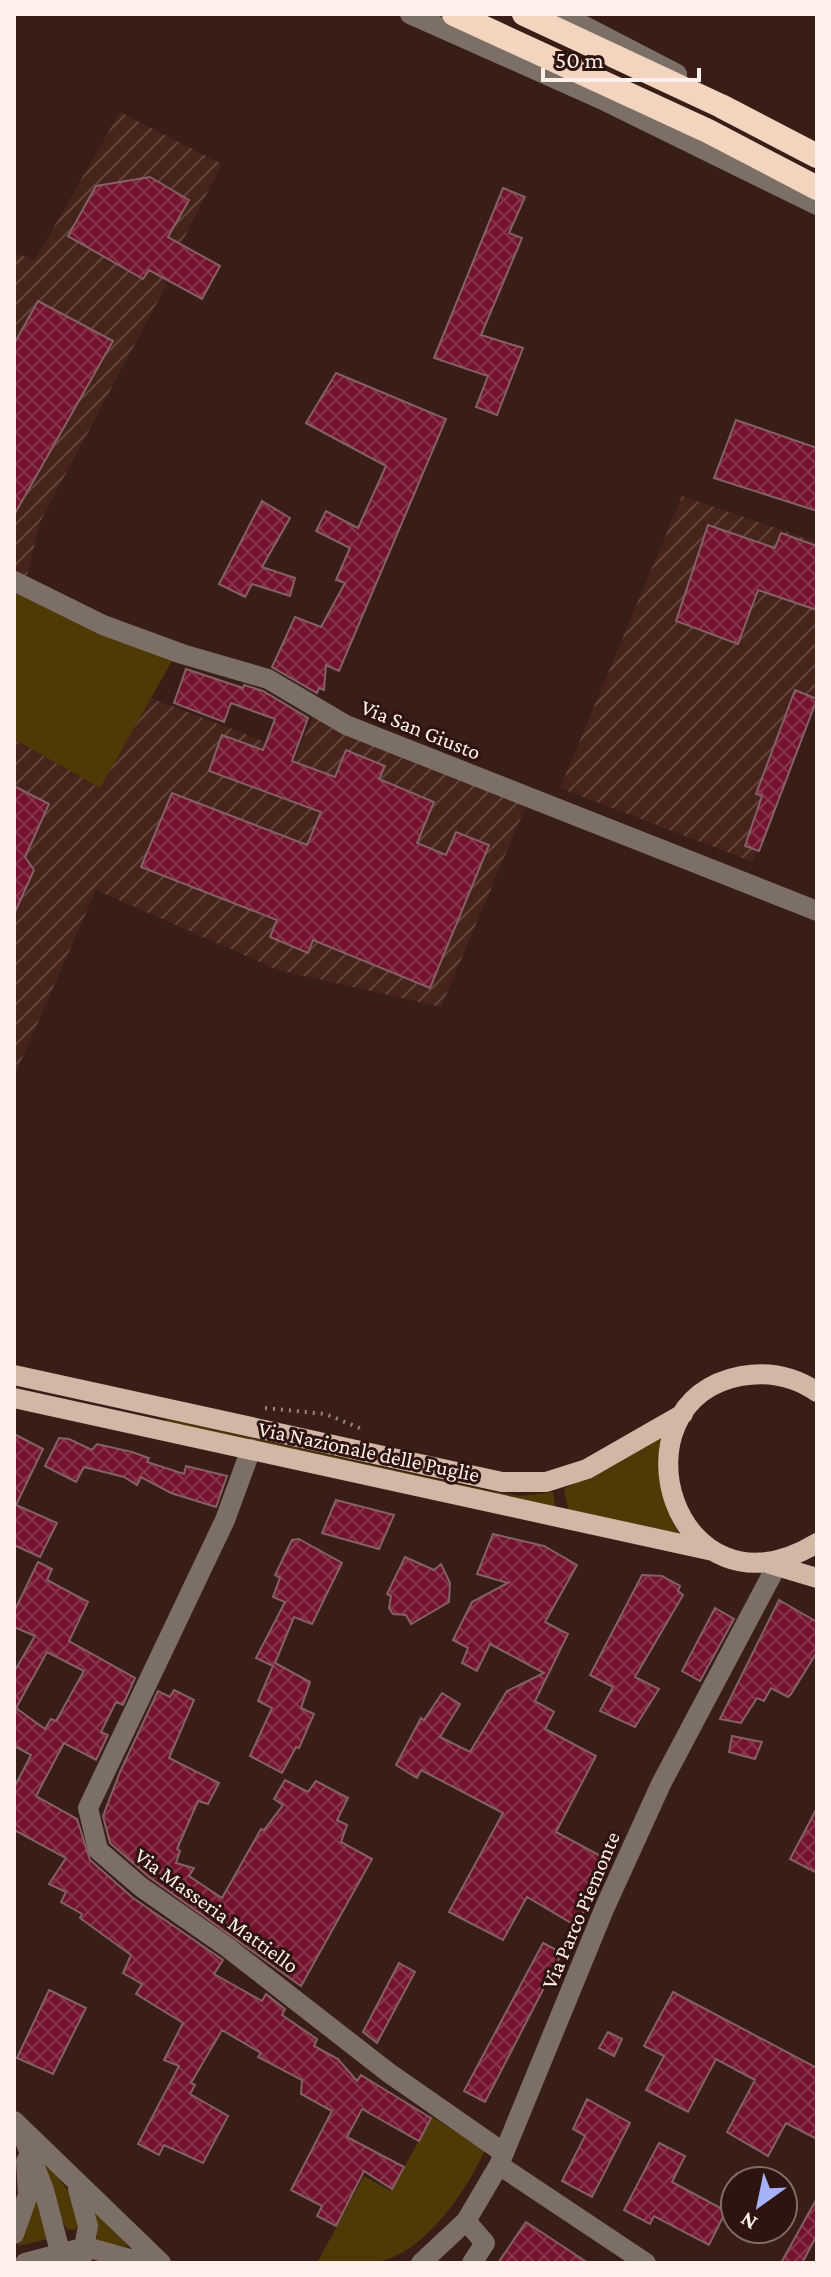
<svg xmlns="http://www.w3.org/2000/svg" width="831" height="2277" font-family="'Crimson Pro',serif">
<defs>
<pattern id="industrial-furrows" width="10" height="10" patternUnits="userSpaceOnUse" patternTransform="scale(2)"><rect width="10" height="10" fill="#46241b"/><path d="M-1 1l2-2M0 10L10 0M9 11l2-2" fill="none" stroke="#62443c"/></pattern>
<pattern id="building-cross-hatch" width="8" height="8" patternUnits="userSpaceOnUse" patternTransform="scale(2)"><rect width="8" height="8" fill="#73132d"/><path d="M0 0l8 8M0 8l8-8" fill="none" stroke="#88364c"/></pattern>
</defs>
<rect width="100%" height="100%" fill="#391e17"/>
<!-- industrial -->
<path fill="url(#industrial-furrows)" d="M120,112l102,52 -58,113 2,9 -126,236 -17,70 -9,-4v-335l21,7z
M682,496l135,46v147l-64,173 -193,-74z
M151,698l146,56 16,-37 213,89 -85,201 -163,-37 -182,-80 -82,187v-338l86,49z"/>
<!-- grass -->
<path fill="#4f3906" d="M14,590l158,71 -72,127 -86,-49z
M167,1419l323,72 31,5 32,-4 3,19 -390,-87z
M664,1434c-11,39 -2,67 17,101l-112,-22 -5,-24z
M432,2117l53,33c-19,42 -61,105 -111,113 -18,3 -39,0 -57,0l47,-87 27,15z
M45,2163c16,18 34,36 35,62l-6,5 -7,-1 -6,-10z
M38,2189l15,49 -35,8z
M95,2211l34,36 -32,-5z"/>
<!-- building -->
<path fill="url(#building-cross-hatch)" stroke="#836165" stroke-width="2" fill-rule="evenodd" d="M150,177l39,23 -21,37 52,29 -18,33 -53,-29 -6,9 -75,-43 28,-50z
M503,188l22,9 -16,36 13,5 -41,97 42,13 -26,67 -21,-8 12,-31 -54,-18z
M38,301l75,40 -99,174v-171z
M336,373l110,46 -107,252 -13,-6 -2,25 -5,-2 -2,5 -45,-26 23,-50 26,10 24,-44 -9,-3 14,-32 -34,-17 10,-20 32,17 28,-62 -80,-43z
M736,420l81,28v63l-103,-33z
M262,501l28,17 -28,49 33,11 -5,18 -38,-12 -7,13 -26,-13z
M708,525l67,23 6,-15 36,13v64l-59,-20 -20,54 -62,-23z
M186,669l57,19 1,-3 19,6 45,27 -16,43 43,16 11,-27 39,16 -6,13 55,23 -17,41 29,12 10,-23 33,13 -59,143 -117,-48 -5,13 -38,-16 7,-17 -136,-53 31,-74 135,52 14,-33 -112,-41 13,-36 41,15 12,-31 -44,-16 -7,19 -50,-19z
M795,690l22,9 -58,152 -14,-5 17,-50 -6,-2z
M14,786l35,18 -24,53 9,13 -20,44z
M14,1434l29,15 -27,56 41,18 -17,34 -26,-12z
M59,1438l10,1 23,11 5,-6 35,8 17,6 -2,4 37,12 2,-8 41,10 -11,31 -45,-14 -30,-16 -4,8 -13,-8 -40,-10 -8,15 -31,-16z
M336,1500l58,15 -15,34 -57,-16z
M493,1534l51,12 33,19 -32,57 23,12 -33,67 19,11 -9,17 51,27 -40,76 54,29 -29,56 -3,-2 -5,9 -46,-27 -24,43 -54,-28 54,-99 -82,-43 -4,8 -21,-13 25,-47 3,2 18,-27 18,11 -20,33 30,15 37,-61 37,-18 -54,-29 -13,27 -15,-8 6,-15 -15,-8 19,-38 36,-19 -31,-9z
M299,1539l43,24 -30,61 -18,-7 -19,46 35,19 -9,26 13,6 -15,34 -3,-1 -14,26 -32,-17 22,-48 -14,-7 15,-35 -17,-8 29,-56 -12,-5 7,-19 -5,-3 17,-35z
M405,1557l29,13 7,-6 9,19 -1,19 -38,22 -5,-9 -13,-1 -4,-6 2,-12 -4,-2z
M38,1562l14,7 -5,11 41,22 -19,39 66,37 -12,27 -7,-3 -15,30 7,3 -12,25 -32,-17 -28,53 41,23 13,41 43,38 90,62 -9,14 48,27 4,-7 19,15 -3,6 35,24 -3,7 24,13 19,22 4,-6 70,43 -12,23 -57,-32 -15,28 57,30 -12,22 -28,-18 -28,55 -19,-10 5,-10 -31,-16 41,-79 -31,-17 1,-14 -44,-23 3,-4 -39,-23 -31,53 4,2 -5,9 38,22 -25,47 -39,-18 -5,10 -21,-11 41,-78 -15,-6 19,-37 -47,-29 6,-10 -19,-11 8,-18 -51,-37 2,-4 -21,-12 5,-10 -17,-8 17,-26 -52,-28v-42l17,-33 -17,-9v-74l21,-36 -21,-9v-15zM47,1652l37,19 -28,50 -5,-2 -6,10 -29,-21z
M642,1575l20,1 18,10 -2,5 5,4 -48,82 24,12 -24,38 -35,-16 13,-24 -23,-12z
M779,1600l38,22v30l-26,42 -3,3 -17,-9 -7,13 -7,-3 -16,25 -21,-4z
M715,1608l19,11 -34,62 -18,-10z
M174,1690l20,10 -25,58 50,25 -11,21 -10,-3 -21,48 3,2 -4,12 18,5 -5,8 33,22 39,-69 3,1 19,-25 -9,-6 11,-19 23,12 8,-11 32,17 -11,22 10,5 -6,17 31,17 -71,127 -152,-109 -39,-34 -7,-27 17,-44 38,-81 12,6z
M732,1736l30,6 -7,17 -26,-7z
M817,1808v65l-27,-14z
M543,1943l19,10 -77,149 -21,-11z
M399,1963l16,9 -38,71 -14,-11z
M49,1990l37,18 -33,66 -36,-16z
M673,1992l144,76v71l-31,-16 -18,33 -41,-24 28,-52 -39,-21 -28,53 -42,-22 18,-34 -20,-10z
M608,2032l14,7 -8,17 -15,-8z
M587,2099l43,24 -38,74 -30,-16 23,-45 -12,-7z
M659,2143l26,13 -13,26 54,29 -17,34 -55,-29 -4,8 -26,-14z
M817,2198v37l-15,28h-21z
M526,2222l62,41h-90z"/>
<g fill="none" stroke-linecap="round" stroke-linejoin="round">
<!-- path -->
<path stroke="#99847e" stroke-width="4" stroke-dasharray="2 6" stroke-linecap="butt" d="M265,1408l61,6 38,16"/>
<!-- minor -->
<path stroke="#7b6f66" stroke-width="20" d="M410,14l191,85 216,106
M561,14l116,60
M14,581l89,44 79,29 86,25 78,46 471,186
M251,1449l-26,71 -137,288 10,42 43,37 86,60 162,126 115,80
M14,2121l147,142
M22,2133l22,57 19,73
M499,2165l147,98
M78,2189l10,37 -7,37
M466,2221l19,22 -13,20
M14,2234l14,-39 -2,-34
M25,2263l61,-16 58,16
M421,2263l45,-42 33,-56 106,-258 56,-123 115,-217"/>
<!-- major -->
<path stroke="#d1b8a6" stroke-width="20" d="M14,1375l488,107h44l41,-13 96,-55
M817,1392c-23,-16 -48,-21 -76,-16 -134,25 -68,254 76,167
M14,1398l699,153
M770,1564l47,14"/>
<!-- highway -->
<path stroke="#f3d5bf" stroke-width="24" d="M454,14l254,117 109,57
M524,14l197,92 96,50"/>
</g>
<g text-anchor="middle" stroke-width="6" stroke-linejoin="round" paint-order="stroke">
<!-- street labels -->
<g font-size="22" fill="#ffefeb" stroke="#2e140e">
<text transform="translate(421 729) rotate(22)" y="8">Via San Giusto</text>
<text transform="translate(369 1451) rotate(12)" y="8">Via Nazionale delle Puglie</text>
<text transform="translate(217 1910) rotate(36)" y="8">Via Masseria Mattiello</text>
<text transform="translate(580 1910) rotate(-67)" y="8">Via Parco Piemonte</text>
</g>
</g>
<!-- border -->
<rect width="831" height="2277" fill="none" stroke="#ffefeb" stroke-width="32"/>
<!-- north arrow -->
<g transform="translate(759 2205) rotate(213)"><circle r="38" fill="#2e140e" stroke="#826c66" stroke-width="2"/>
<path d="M0-6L14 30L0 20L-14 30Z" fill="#a6b1fc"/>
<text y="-12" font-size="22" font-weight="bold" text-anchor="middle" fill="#ffefeb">N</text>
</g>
<!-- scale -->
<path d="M543 68v12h156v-12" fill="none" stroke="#ffefeb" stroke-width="4"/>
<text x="555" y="68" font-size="24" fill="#ffefeb" stroke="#2e140e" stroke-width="6" paint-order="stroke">50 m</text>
</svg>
